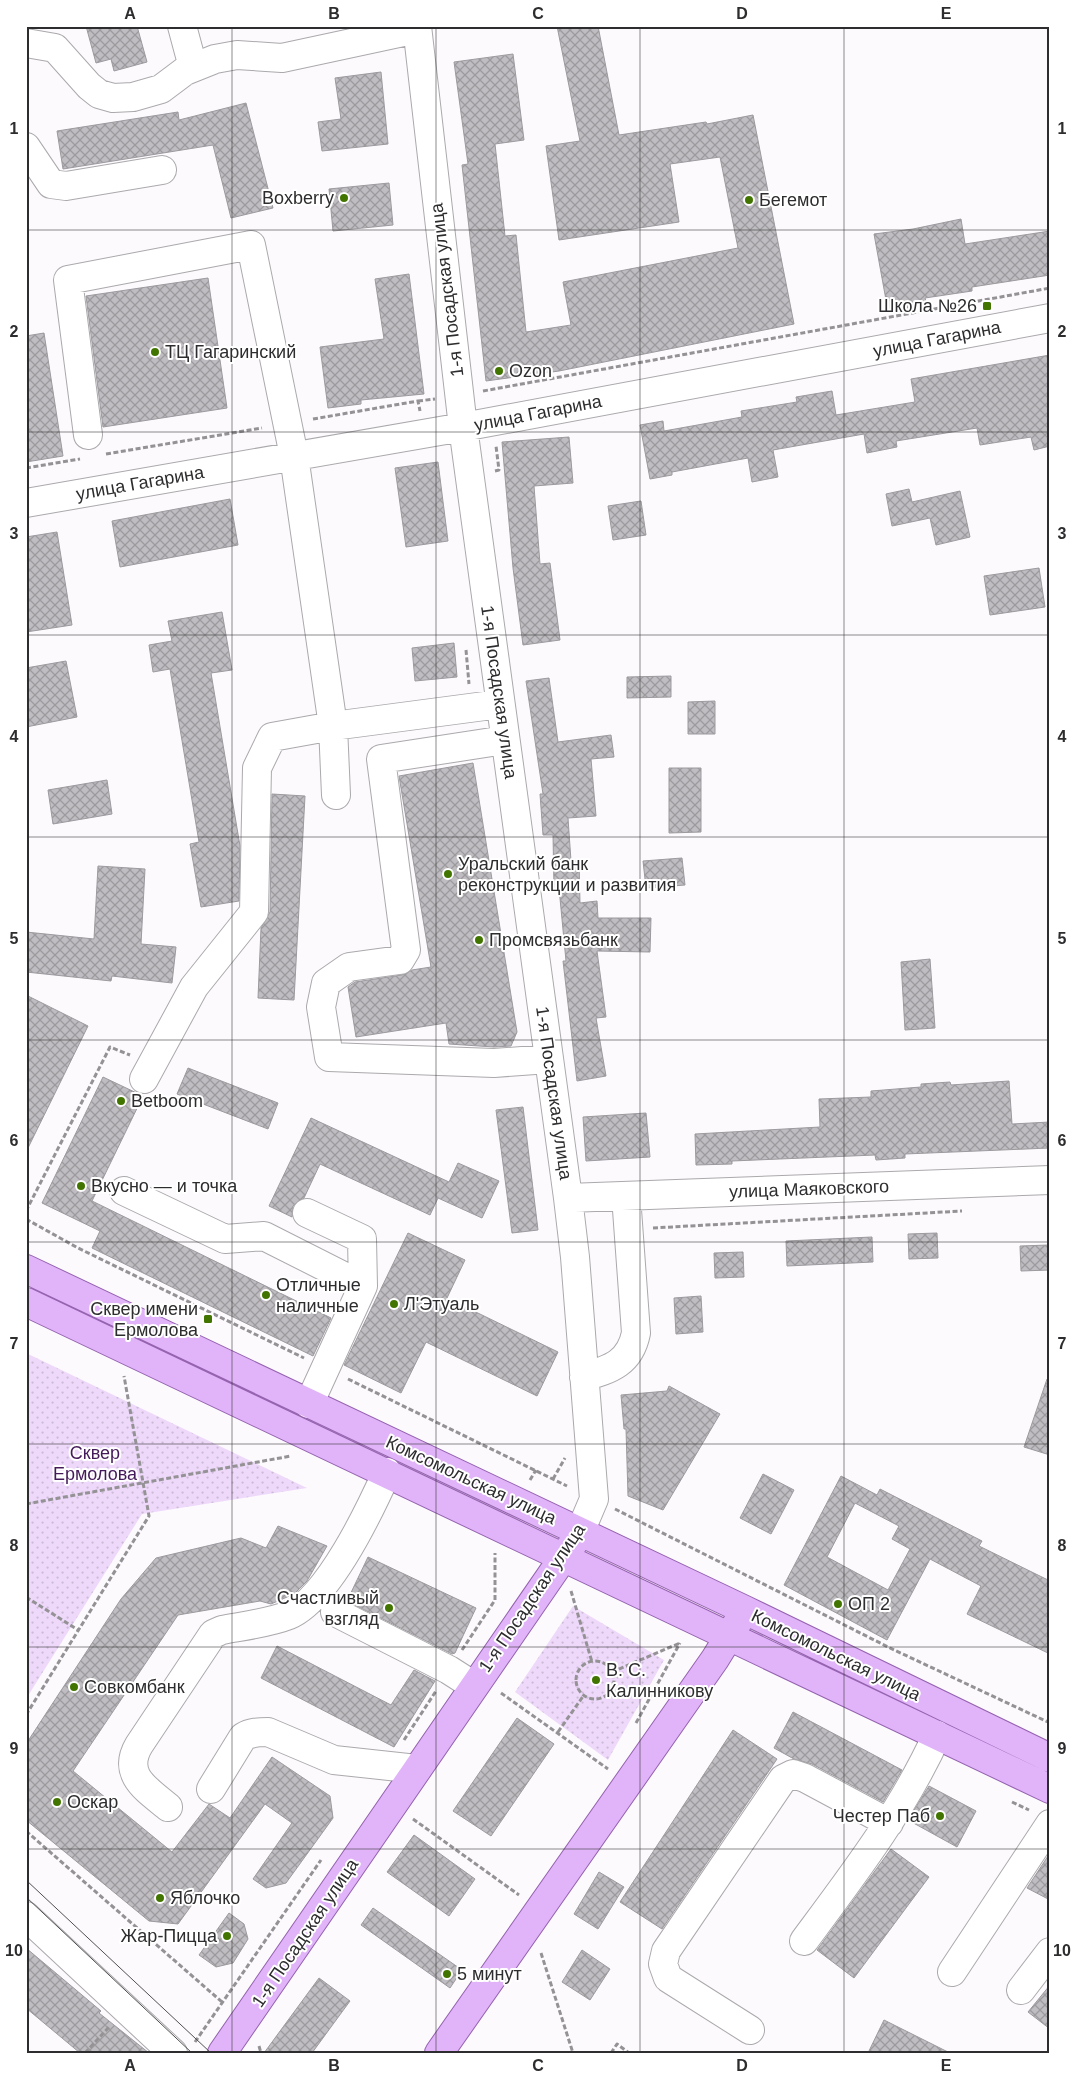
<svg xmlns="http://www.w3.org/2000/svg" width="1076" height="2079" font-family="Arial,sans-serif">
<defs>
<pattern id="park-dots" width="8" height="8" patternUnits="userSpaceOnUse" patternTransform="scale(1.25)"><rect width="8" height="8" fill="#eed9fa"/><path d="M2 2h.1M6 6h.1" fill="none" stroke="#ccbad7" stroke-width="1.8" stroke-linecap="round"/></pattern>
<pattern id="building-cross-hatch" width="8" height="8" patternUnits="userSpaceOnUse" patternTransform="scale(1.25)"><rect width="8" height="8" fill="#bfbdc1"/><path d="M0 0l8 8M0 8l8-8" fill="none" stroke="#9c9a9d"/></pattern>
</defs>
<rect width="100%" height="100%" fill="#fdfafe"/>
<!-- park -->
<path fill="url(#park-dots)" d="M26,1353l281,135 -165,26 -116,185z
M573,1606l91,54 -56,100 -93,-68z"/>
<!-- building -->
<path fill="url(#building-cross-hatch)" stroke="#9c9a9e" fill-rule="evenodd" d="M86,26h51l10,36 -33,9 -3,-12 -15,4z
M557,26h41l21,109 87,-13 1,2 46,-9 41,209 -235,47 -73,10 -24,-216 6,-1 -14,-102 59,-8 11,86 -29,4 10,92 11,-1 10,97 45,-7 -8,-43 175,-34 -18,-91 -50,7 9,58 -120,18 -13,-94 34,-5z
M381,72l7,72 -66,7 -4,-29 23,-3 -6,-41z
M246,103l27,105 -42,10 -18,-73 -150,24 -6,-38 121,-19 1,8z
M389,183l4,42 -60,6 -4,-42z
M961,219l4,25 85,-13v44l-78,12v4l-47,7 2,7 -39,6 -14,-77 39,-5z
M409,274l15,120 -63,6v4l-33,4 -8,-61 64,-8 -9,-60z
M208,278l19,130 -124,19 -17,-131z
M44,333l19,123 -37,6v-126z
M1050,355v91l-16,4 -3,-13 -51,8 -3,-17 -81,13 1,6 -30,6 -3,-19 -91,16 5,27 -26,5 -4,-24 -76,14v3l-22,4 -10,-54 23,-4 1,10 78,-14 -1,-6 56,-9 -1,-5 36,-6 4,24 79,-13 -4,-23z
M569,437l4,46 -39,3 6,78 10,-1 10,77 -37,5 -10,-77 -11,-126z
M438,462l10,79 -42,6 -11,-79z
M909,489l3,13 48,-11 10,46 -34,8 -6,-27 -38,8 -6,-32z
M230,499l8,46 -118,22 -8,-46z
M641,501l5,34 -33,5 -5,-34z
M57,532l15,93 -46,7v-95z
M1039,568l6,39 -55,8 -6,-39z
M222,612l10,58 -21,3 29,173 -1,55 -38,6 -11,-63 9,-2 -29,-173 -17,3 -4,-27 23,-4 -4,-20z
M454,643l3,34 -42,4 -3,-33z
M66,661l11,56 -51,10v-59z
M671,676v21l-44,1v-21z
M549,678l9,64 53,-7 3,22 -23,2 5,57 -28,2 3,43h8l1,42 17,-2 1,17h53l-1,34 -53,-1 9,66 -10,1 10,58 -29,5 -14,-120h3l-7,-73h-5l-1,-53h-10l-3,-41h3l-17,-113z
M715,701v33h-27v-32z
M473,763l44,269 -6,14 -17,1 -45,-3 -3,-21 -90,14 -8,-50 7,-5 47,-7 10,-5 19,-3 -32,-191z
M669,768h32v64l-32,1z
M107,780l5,34 -59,10 -5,-34z
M272,794l33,2 -11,204 -36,-2 3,-70 9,-16z
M682,858l3,27 -39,3 -3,-27z
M98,866l47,3 -4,75 35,3 -4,36 -60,-7 -1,5 -85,-9v-40l68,7z
M930,959l5,69 -30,2 -4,-68z
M26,995l62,31 -62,126z
M188,1068l90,35 -10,26 -91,-35z
M103,1077l40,19 -51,105 239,117 -18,38 -221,-108 8,-17 -58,-28z
M1009,1081l3,43 38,-2v26l-145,6v4l-29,2 -1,-5 -143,6v3l-36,1 -1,-31 125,-7 -1,-28 52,-2v-6l50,-4v-3l29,-2 1,3z
M523,1107l15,123 -26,3 -16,-123z
M646,1113l4,44 -64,4 -3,-44z
M311,1118l138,64 9,-19 41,18 -17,37 -44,-20 -8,17 -110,-51 -16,34 -11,8 -1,11 -23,-11z
M408,1233l57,27 -18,38 111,54 -21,44 -111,-54 -25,51 -57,-28z
M937,1233l1,25 -29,1 -1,-25z
M872,1237l1,25 -86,4 -1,-25z
M1049,1245l1,25 -29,1 -1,-25z
M743,1252l1,25 -29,1 -1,-25z
M701,1296l2,36 -27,2 -2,-36z
M1047,1379l3,1v75l-26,-8z
M669,1386l51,28 -57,96 -35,-14 -2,-67h-2l-3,-34 46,-4z
M763,1474l31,16 -23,44 -31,-16z
M841,1476l36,19 3,-6 102,52 -3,5 71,35v73l-83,-40 14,-28 -51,-27 -43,81 -103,-55zM855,1503l44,23 -7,13 18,10 -22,41 -61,-33z
M278,1526l49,20 -20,35 -13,13 -23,10 -11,-3 -82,14 -105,156 99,81 37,-48 21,14 42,-61 58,39 3,22 -47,65 -20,5 -13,-9 39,-56 -27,-19 -87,120 -29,-3 -123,-101v-76l95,-145 35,-41 85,-20 25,10z
M368,1557l108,51 -21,45 -3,1 -105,-53z
M277,1646l114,59 23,-35 21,11 -41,66 -133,-69z
M793,1712l109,58 -19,32 -71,-38 -18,-5 -20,-11z
M517,1718l37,26 -63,92 -38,-25z
M733,1730l44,29 -115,170 -42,-27z
M929,1786l47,25 -19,36 -49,-27z
M414,1835l61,44 -26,37 -62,-44z
M891,1849l38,28 -75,101 -37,-28z
M1050,1853v47l-23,-12z
M599,1872l25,15 -26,42 -24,-15z
M373,1908l89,62 -12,18 -89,-63z
M229,1913l15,11 4,15 -15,24 -17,4 -17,-12z
M26,1948l75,63 -2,2 50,40h-69l-54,-45z
M582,1950l28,19 -20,31 -28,-18z
M319,1978l31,23 -38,52h-48z
M1050,1985v44l-22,-17z
M884,2020l66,33h-82z"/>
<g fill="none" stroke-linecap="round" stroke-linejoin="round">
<defs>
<path id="minor" d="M182,26l11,41
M417,26l46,401 105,771 7,59 19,242 -14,33
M26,43l29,5 34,38 10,8 14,4 20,-1 28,-8 24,-18 30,-12 22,-4 45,3 135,-29
M26,147l25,37 15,2 96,-16
M88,435l-20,-155 183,-35 43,211 39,270 3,69
M26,503l437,-76 587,-109
M505,740l-124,19 25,191 -6,10 -51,7 -23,16 -5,24 8,50 165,6 55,-4
M144,1079l50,-92 60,-75 3,-144 15,-31 61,-11 167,-22
M124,1191l101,48 39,-3 99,50
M568,1198l482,-18
M307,1213l55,26 1,47 -54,118
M584,1377c27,-8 46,-14 52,-44l-10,-137
M335,1612l114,58 25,16
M211,1789l32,-52c8,-5 16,-5 25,-5l66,28 83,9
M168,1807c-20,-17 -47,-32 -29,-62l74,-111 9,-4c21,-4 47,-7 67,-15 39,-16 81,-105 98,-143
M26,1916l147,137
M804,1941c49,-66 99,-131 133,-206
M952,1972l98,-148
M1021,1990l29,-38
M750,2030l-82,-52 -5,-14 3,-13 117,-172 10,-5 12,4 84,45"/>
<path id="major" d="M26,1269l719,341 305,148
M26,1302l1024,487
M222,2053l352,-511
M439,2053l276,-394 24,-39"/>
</defs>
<!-- minor casing -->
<use href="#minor" stroke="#aba9ac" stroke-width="30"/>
<!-- major casing -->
<use href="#major" stroke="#9563af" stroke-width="30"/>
<!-- path -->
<path stroke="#949295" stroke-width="3" stroke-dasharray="5 2.5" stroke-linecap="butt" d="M483,391l567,-103
M418,401l17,-2
M313,419l105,-18 2,10
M106,454l156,-26
M26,468l54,-9
M495,471l4,-1 -3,-24
M466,650l3,34
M26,1211l84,-164 20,8
M26,1219l52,29 226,110
M653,1228l309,-17
M348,1379l219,107
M553,1479l12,-21
M530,1480l6,-10
M26,1504l265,-48
M615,1509l275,139 160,75
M571,1591l21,71
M26,1597l52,33
M462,1650l33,-50v-47
M576 1680a19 19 0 1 1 38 0a19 19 0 1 1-38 0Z
M612,1672l68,-29
M501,1693l107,76
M26,1715l123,-199 -25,-140
M636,1723l44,-80
M558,1732l26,-37
M404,1740l32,-49
M1012,1802l17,8
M413,1819l106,76
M26,1831l196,171
M541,1953l32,100
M195,2042l126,-182
M259,2046l2,7
M85,2053l24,-26
M611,2053l6,-9 12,9"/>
<!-- minor -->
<use href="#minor" stroke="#fff" stroke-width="28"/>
<!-- major -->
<use href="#major" stroke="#e1b3f9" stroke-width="28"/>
<!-- tram -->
<path stroke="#504f51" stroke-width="1" d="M26,1880l185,173
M26,1897l166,156"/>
</g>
<!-- grid -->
<path fill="none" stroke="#2d2c2e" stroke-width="1" stroke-opacity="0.55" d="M232,26v2027M436,26v2027M640,26v2027M844,26v2027M26,230h1024M26,432h1024M26,635h1024M26,837h1024M26,1040h1024M26,1242h1024M26,1444h1024M26,1647h1024M26,1849h1024"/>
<!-- markers -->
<g fill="#427500" stroke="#fff" stroke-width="2">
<circle cx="344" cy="198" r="5"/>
<circle cx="749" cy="200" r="5"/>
<rect x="982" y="301" width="10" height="10" rx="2.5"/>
<circle cx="155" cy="352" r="5"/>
<circle cx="499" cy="371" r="5"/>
<circle cx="448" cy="874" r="5"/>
<circle cx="479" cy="940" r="5"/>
<circle cx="121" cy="1101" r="5"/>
<circle cx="81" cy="1186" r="5"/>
<circle cx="266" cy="1295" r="5"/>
<circle cx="394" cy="1304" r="5"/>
<rect x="203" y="1314" width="10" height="10" rx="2.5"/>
<circle cx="838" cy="1604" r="5"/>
<circle cx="389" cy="1608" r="5"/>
<circle cx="596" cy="1680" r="5"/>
<circle cx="74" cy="1687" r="5"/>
<circle cx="57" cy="1802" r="5"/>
<circle cx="940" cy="1816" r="5"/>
<circle cx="160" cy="1898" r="5"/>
<circle cx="227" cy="1936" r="5"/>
<circle cx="447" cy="1974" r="5"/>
</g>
<g text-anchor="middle" stroke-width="4" stroke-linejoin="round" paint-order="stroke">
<!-- poi labels -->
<g font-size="18" fill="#2d2c2e" stroke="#fff" text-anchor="start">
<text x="334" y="204" text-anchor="end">Boxberry</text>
<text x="759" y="206">Бегемот</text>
<text x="977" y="312" text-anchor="end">Школа №26</text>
<text x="165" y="358">ТЦ Гагаринский</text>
<text x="509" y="377">Ozon</text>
<text x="458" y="870">Уральский банк<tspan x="458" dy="21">реконструкции и развития</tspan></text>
<text x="489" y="946">Промсвязьбанк</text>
<text x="131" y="1107">Betboom</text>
<text x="91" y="1192">Вкусно — и точка</text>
<text x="276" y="1291">Отличные<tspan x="276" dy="21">наличные</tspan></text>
<text x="404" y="1310">Л'Этуаль</text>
<text x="198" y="1315" text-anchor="end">Сквер имени<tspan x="198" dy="21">Ермолова</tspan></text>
<text x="379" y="1604" text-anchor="end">Счастливый<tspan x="379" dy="21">взгляд</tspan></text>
<text x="848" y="1610">ОП 2</text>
<text x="606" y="1676">В. С.<tspan x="606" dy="21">Калинникову</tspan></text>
<text x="84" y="1693">Совкомбанк</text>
<text x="67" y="1808">Оскар</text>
<text x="930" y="1822" text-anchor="end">Честер Паб</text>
<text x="170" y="1904">Яблочко</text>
<text x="217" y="1942" text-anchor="end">Жар-Пицца</text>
<text x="457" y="1980">5 минут</text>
</g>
<!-- street labels -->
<g font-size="18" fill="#2d2c2e" stroke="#fff">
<text transform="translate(447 290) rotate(-97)" y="6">1-я Посадская улица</text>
<text transform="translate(937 339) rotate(-11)" y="6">улица Гагарина</text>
<text transform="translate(538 413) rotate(-11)" y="6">улица Гагарина</text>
<text transform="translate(140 483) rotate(-10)" y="6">улица Гагарина</text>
<text transform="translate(499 692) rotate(82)" y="6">1-я Посадская улица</text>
<text transform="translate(554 1093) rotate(82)" y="6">1-я Посадская улица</text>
<text transform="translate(809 1189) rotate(-2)" y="6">улица Маяковского</text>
<text transform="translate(471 1480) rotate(25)" y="6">Комсомольская улица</text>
<text transform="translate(532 1598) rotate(-56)" y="6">1-я Посадская улица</text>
<text transform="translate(836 1655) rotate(26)" y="6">Комсомольская улица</text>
<text transform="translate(305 1933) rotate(-56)" y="6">1-я Посадская улица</text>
</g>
<!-- park labels -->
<g font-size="18" fill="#451a5a" stroke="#fff">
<text x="95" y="1459">Сквер<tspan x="95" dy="21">Ермолова</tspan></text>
</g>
</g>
<!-- border -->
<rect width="1076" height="2079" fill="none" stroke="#ffffff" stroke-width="55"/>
<rect x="28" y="28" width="1020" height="2024" fill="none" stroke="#2d2c2e" stroke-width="2"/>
<g font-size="16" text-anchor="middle" font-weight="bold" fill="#2d2c2e">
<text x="130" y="19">A</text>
<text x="334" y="19">B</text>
<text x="538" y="19">C</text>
<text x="742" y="19">D</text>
<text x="946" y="19">E</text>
<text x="14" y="134">1</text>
<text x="1062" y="134">1</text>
<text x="14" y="337">2</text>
<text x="1062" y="337">2</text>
<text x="14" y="539">3</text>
<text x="1062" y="539">3</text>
<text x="14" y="742">4</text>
<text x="1062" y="742">4</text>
<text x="14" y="944">5</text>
<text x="1062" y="944">5</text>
<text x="14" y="1146">6</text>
<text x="1062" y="1146">6</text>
<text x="14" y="1349">7</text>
<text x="1062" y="1349">7</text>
<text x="14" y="1551">8</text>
<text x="1062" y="1551">8</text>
<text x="14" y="1754">9</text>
<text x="1062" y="1754">9</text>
<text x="14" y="1956">10</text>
<text x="1062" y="1956">10</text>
<text x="130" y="2071">A</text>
<text x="334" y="2071">B</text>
<text x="538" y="2071">C</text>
<text x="742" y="2071">D</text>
<text x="946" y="2071">E</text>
</g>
</svg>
